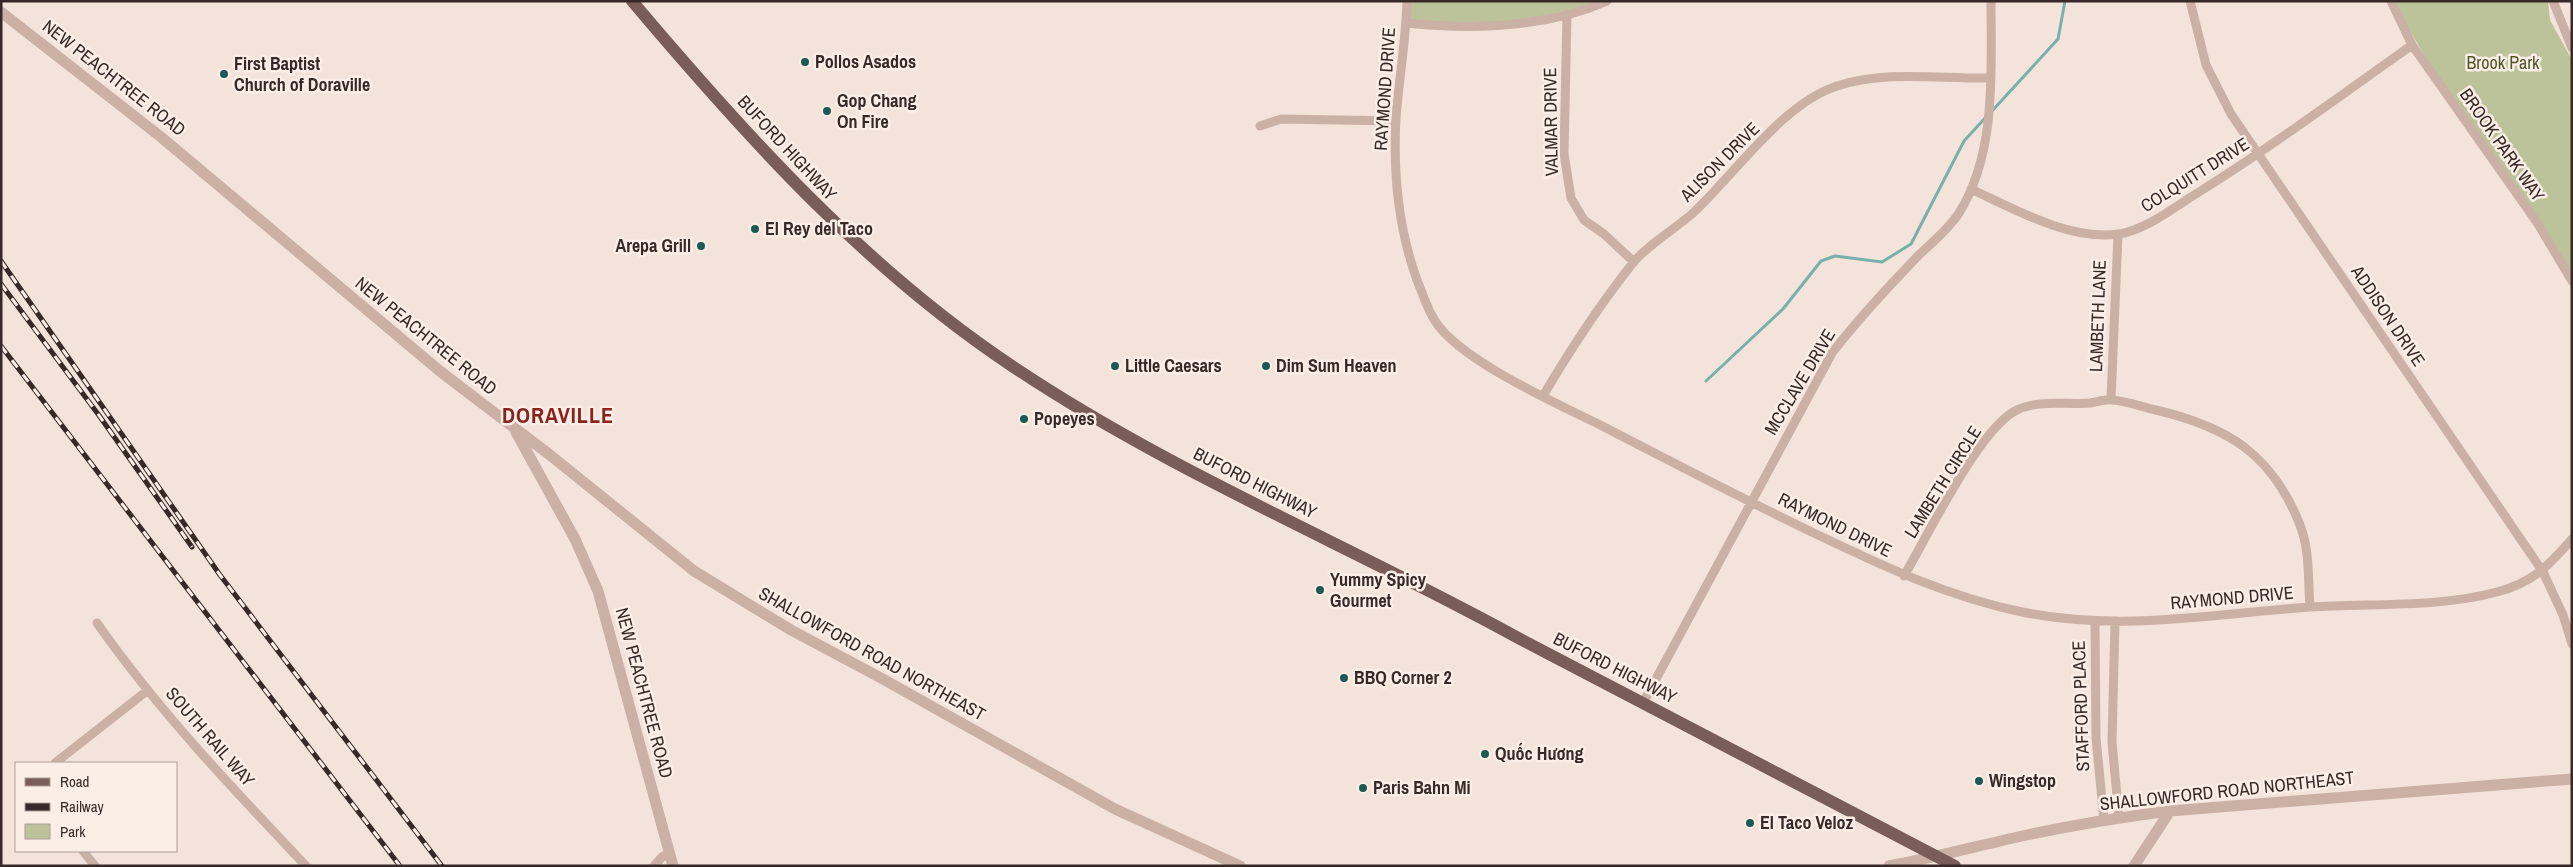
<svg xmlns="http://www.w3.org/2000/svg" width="2573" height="867" font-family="'Archivo Narrow',sans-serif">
<rect width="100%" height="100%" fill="#f3e3da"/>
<!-- green -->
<path fill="#bcc29a" d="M1408,1h193l-102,27 -92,-4z
M2392,1h156l2,19 22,40v220l-127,-190z"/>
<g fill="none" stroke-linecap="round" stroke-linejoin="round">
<!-- stream -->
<path stroke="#78b1a9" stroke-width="3" d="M1992,111l66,-72 7,-38
M1706,381l77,-72 38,-48 14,-5 47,6 29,-18 53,-103 22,-24"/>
<!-- minor -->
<path stroke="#cbb0a6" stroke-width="9" d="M1407,1c-1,39 -8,78 -11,117 -3,54 3,112 21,162 7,17 12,35 24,49 34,39 120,76 167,100 70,36 139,72 210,106 67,32 131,62 204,77 100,20 190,2 288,-5 62,-4 127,1 187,-15 37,-10 51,-26 75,-53
M2190,1l16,64 25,49 312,458 20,43 9,29
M2391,1l21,44 126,179 34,57
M2553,1l19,47
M1567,14l-3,140 7,44 13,22 20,14 30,28
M1406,23c66,7 139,5 201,-22
M1260,126l21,-7 115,2
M1971,189c43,20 99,52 148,45 29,-5 55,-27 80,-42 73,-46 143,-97 213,-147
M1543,396c27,-46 56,-90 89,-132 16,-20 42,-34 61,-51 41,-38 90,-110 144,-127 50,-16 102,-7 154,-8
M2111,400l7,-166
M1904,576c23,-39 74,-145 111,-165 23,-12 50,-6 75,-8 7,-1 15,-4 22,-3 15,1 30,7 44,10 72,17 116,44 144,115 10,25 8,56 10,82
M2095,621l1,117 8,82
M2115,621l-3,121 7,76
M97,623c61,87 136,166 209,243
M1643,703l189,-350c26,-34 55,-65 85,-96 14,-14 32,-28 42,-44 38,-60 32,-144 32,-212
M55,763l93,-73
M83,851l12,15
M654,866l8,-9 7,-3"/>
<!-- tertiary -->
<path stroke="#cbb0a6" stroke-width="11" d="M1,12l160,125 280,235 109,83 144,116 97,59 90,48 234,131 125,57
M516,432l59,107 23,52 75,275
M1889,866c47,-9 92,-21 138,-31 47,-10 95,-18 143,-24l402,-32
M2134,866l36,-55"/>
<!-- primary -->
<path stroke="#795d58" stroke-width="12" d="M632,1c114,135 233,267 380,365 161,108 342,181 510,274l433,226"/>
<defs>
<path id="rail" d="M1,261l219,314 222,291
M1,284l97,130 94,133
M1,346l399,520"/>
</defs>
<!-- rail casing -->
<use href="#rail" stroke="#372927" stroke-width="5"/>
<!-- rail -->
<use href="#rail" stroke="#faeee7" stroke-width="3" stroke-dasharray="9" stroke-linecap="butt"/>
</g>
<!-- markers -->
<g fill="#1b5a52" stroke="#faeee7" stroke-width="2">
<circle cx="805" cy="62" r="5"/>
<circle cx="224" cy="74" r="5"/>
<circle cx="827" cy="111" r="5"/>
<circle cx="755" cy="229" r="5"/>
<circle cx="701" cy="246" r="5"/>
<circle cx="1115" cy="366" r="5"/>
<circle cx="1266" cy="366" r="5"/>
<circle cx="1024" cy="419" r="5"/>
<circle cx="1320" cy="590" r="5"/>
<circle cx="1344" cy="678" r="5"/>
<circle cx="1485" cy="754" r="5"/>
<circle cx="1979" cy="781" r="5"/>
<circle cx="1363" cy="788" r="5"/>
<circle cx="1750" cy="823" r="5"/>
</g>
<g text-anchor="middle" stroke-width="5" stroke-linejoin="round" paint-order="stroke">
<!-- poi labels -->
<g font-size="18" font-weight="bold" fill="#372927" stroke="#faeee7" text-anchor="start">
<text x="815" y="68">Pollos Asados</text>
<text x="234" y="70">First Baptist<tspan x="234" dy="21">Church of Doraville</tspan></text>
<text x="837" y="107">Gop Chang<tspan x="837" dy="21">On Fire</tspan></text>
<text x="765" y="235">El Rey del Taco</text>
<text x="691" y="252" text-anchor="end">Arepa Grill</text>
<text x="1125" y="372">Little Caesars</text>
<text x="1276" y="372">Dim Sum Heaven</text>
<text x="1034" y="425">Popeyes</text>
<text x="1330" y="586">Yummy Spicy<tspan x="1330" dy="21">Gourmet</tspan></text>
<text x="1354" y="684">BBQ Corner 2</text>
<text x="1495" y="760">Quốc Hương</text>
<text x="1989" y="787">Wingstop</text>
<text x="1373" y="794">Paris Bahn Mi</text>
<text x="1760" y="829">El Taco Veloz</text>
</g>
<!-- park labels -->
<g font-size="18" fill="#4e562a" stroke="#faeee7">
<text x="2503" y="69">Brook Park</text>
</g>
<!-- street labels -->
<g font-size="18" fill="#372927" stroke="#faeee7">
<text transform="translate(114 78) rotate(38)" y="6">NEW PEACHTREE ROAD</text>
<text transform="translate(1385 89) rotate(-86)" y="6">RAYMOND DRIVE</text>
<text transform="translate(1551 122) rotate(-91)" y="6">VALMAR DRIVE</text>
<text transform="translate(2502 145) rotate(55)" y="6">BROOK PARK WAY</text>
<text transform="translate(787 148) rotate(47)" y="6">BUFORD HIGHWAY</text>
<text transform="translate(1720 162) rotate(-45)" y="6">ALISON DRIVE</text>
<text transform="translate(2195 175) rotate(-32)" y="6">COLQUITT DRIVE</text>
<text transform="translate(2098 316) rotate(-88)" y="6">LAMBETH LANE</text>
<text transform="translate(2388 316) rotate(56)" y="6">ADDISON DRIVE</text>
<text transform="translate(426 336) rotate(39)" y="6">NEW PEACHTREE ROAD</text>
<text transform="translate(1800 382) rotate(-59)" y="6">MCCLAVE DRIVE</text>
<text transform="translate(1943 482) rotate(-58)" y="6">LAMBETH CIRCLE</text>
<text transform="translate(1255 483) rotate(27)" y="6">BUFORD HIGHWAY</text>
<text transform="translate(1835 525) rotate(26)" y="6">RAYMOND DRIVE</text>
<text transform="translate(2232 598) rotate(-5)" y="6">RAYMOND DRIVE</text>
<text transform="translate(872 654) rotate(29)" y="6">SHALLOWFORD ROAD NORTHEAST</text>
<text transform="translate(1615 668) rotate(27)" y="6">BUFORD HIGHWAY</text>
<text transform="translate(644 693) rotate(75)" y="6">NEW PEACHTREE ROAD</text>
<text transform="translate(2081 706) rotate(-92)" y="6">STAFFORD PLACE</text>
<text transform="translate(210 737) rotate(49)" y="6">SOUTH RAIL WAY</text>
<text transform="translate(2227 791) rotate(-6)" y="6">SHALLOWFORD ROAD NORTHEAST</text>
</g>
<!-- district labels -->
<g font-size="22" font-weight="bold" letter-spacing="1" fill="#89231d" stroke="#faeee7">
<text x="558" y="423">DORAVILLE</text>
</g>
</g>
<!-- border -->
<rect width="2573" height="867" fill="none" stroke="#372927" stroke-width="5"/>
<!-- legend -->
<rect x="15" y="762" width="162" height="90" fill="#faeee7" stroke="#ac9f9a"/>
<rect x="25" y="778" width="25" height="8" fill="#795d58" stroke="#ac9f9a"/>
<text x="60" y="787" font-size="15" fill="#372927">Road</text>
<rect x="25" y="803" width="25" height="8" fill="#372927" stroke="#ac9f9a"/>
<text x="60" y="812" font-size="15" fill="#372927">Railway</text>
<rect x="25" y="824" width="25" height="15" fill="#bcc29a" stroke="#ac9f9a"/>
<text x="60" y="837" font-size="15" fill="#372927">Park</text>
</svg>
